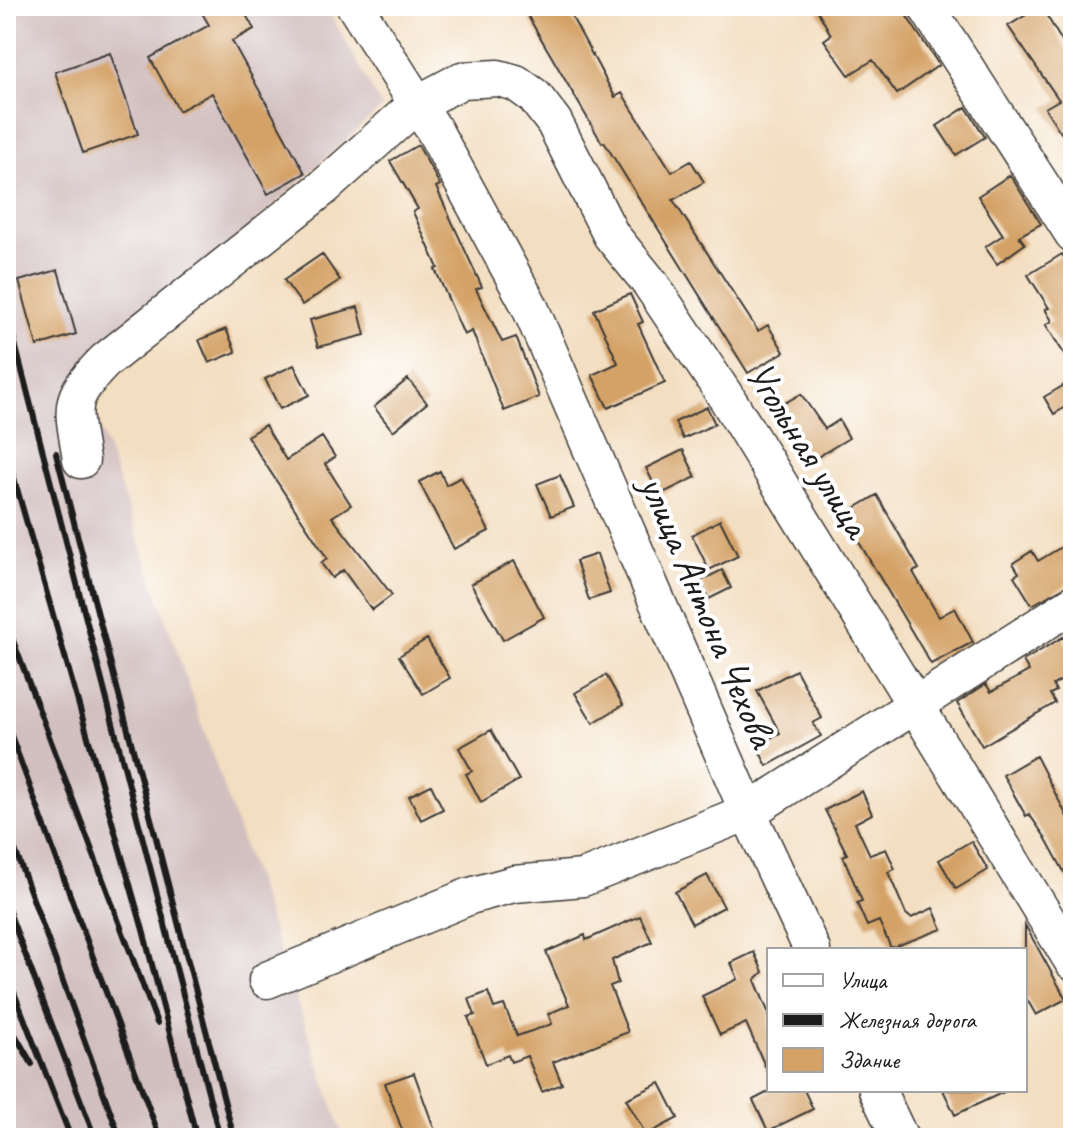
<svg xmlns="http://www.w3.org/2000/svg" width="1079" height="1144" font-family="Caveat,sans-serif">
<rect width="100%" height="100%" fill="#fff"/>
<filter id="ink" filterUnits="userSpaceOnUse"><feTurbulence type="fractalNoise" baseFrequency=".0125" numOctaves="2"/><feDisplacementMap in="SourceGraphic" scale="16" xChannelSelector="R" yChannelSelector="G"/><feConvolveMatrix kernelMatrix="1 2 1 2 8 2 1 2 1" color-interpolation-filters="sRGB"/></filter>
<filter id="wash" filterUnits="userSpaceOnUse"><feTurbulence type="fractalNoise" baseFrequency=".006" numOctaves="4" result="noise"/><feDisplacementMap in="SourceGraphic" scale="32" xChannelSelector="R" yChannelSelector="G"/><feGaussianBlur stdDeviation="1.8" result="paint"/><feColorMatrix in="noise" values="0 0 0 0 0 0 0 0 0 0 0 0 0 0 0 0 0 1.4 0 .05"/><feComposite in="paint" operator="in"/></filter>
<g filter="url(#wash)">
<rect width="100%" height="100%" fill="#f3dec1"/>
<!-- industrial -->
<path fill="#d2bfbf" d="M6,6h320l56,101 -299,271 261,760h-338z"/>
<g id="blocks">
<!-- building -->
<path fill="#d4a266" d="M198,6h43l13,23 -22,12 73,132 -37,21 -56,-101 -33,18 -29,-53 59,-33z
M522,6h44l49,91 7,-4 50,79 19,-11 13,21 -31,18 85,131 10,-6 16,27 -36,21 -144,-231 -2,1z
M815,6h85l39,59 -42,29 -24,-34 -24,15 -25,-35 7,-5z
M1041,6l32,54v66l-12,7 -16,-25 14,-8 -51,-74z
M110,53l28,81 -55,19 -28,-81z
M966,107l19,30 -29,18 -19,-29z
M418,145l22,40 -4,2 46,100 -6,2 26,53 14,-5 23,60 -35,14 -32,-80 -8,4 -29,-66 3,-1 -25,-56 5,-3 -28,-48z
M1010,175l31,49 -22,12 6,8 -28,20 -12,-17 18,-12 -25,-39z
M322,254l18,26 -38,25 -18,-25z
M1062,254l11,17v97l-27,-43 6,-4 -7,-12 4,-1 -21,-33z
M58,270l18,64 -39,12 -18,-65z
M630,294l13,28 -5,2 27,59 -57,25 -16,-33 26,-12 -24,-53z
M358,307l7,28 -47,12 -8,-27z
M226,329l10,23 -27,11 -10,-23z
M294,365l15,30 -29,14 -15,-30z
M408,379l19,24 -34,28 -19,-24z
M1073,380v22l-19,12 -10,-17z
M801,394l24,35 14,-9 10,18 -45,27 -30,-56z
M707,407l8,17 -32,15 -8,-17z
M265,425l21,35 36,-23 13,20 -10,7 26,41 -19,12 60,78 -20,15 -29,-40 -11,8 -11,-15 6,-5 -80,-122z
M683,450l13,27 -37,18 -13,-27z
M440,471l6,14 15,-8 28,54 -35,18 -35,-67z
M560,475l14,32 -23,9 -14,-32z
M877,495l42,74 -6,3 26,45 16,-9 18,34 -42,22 -88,-149z
M720,520l18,36 -29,14 -17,-35z
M1073,540v42l-41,23 -18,-29 5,-3 -6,-10 19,-12 6,10z
M597,554l13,39 -21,7 -13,-39z
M514,561l30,56 -41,23 -32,-56z
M722,570l9,18 -22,11 -9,-18z
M1063,637l10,19v18l-20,11 3,6 -6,3 5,9 -73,43 -25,-43 29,-19 5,8 38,-21 -6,-10z
M427,639l23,39 -27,16 -24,-38z
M796,670l26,48 -9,5 8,13 -54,30 -11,-21 24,-12 -23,-42z
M606,675l17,30 -30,18 -18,-30z
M491,730l28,50 -38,22 -15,-28 6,-3 -13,-23z
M1036,756l37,72v60l-28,-51 -16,-23 -3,2 -23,-41z
M431,785l12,24 -22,11 -12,-24z
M862,791l10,23 -17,9 15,32 16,-6 9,20 -7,3 18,42 5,4 22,-10 9,21 -51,19 -12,-27 -12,5 -10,-23 5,-2 -19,-45 4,-2 -22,-44z
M971,841l17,29 -32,19 -17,-29z
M707,875l17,32 -32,17 -17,-32z
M640,916l12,26 -40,18 6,23 -8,3 18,46 -75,30 9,22 -20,8 -15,-36 -16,6 -3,-7 -22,9 -18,-47 7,-2 -6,-16 19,-7 6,16 10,-3 13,31 35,-12 -4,-10 21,-9 -23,-53 39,-17 1,5z
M1025,925l41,74 -30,16 -11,-19z
M754,952l9,20 -8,8 14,34v61l-23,-52 -26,12 -18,-39 36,-17 -7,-16z
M414,1073l21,58 -30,7 -20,-55z
M660,1083l18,35 -32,17 -20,-36z
M772,1090h32l9,19 -45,22 -15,-31z
M943,1090h65l-53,25z"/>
</g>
</g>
<g filter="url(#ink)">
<use href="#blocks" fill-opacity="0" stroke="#3c3935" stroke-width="2"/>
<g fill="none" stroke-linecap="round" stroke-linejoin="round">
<defs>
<path id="minor" d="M355,6l79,124 95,175 219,507 64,138
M926,6l147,228
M81,460c-8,-54 -16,-59 25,-100l217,-172 94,-84 45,-24 36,-2 18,5 18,13 20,26 57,113 39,48 78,117 345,562
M267,980l203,-84 44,-12 69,-6 165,-66 325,-208
M877,1090l23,48"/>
</defs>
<!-- minor casing -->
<use href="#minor" stroke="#3c3935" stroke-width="39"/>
<!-- minor -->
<use href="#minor" stroke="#fff" stroke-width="36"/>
<!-- rail -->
<path stroke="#1c1c1c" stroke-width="6" d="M6,309l214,829
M6,450l137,480 54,208
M56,453l178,685
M6,622l151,401
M6,722l154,416
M6,825l114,313
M6,904l89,234
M6,972l65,166
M6,1019l26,45"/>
</g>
</g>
<g text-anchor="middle" stroke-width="8" stroke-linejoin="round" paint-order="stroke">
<!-- street labels -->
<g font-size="40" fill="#1c1c1c" stroke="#fff">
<text transform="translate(809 449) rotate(58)" y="14">Угольная улица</text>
<text transform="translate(709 611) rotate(67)" y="14">улица Антона Чехова</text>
</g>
</g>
<!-- margin -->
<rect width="1079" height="1144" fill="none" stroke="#fff" stroke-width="32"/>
<!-- legend -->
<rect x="767" y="948" width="260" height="144" fill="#ffffff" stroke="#a4a4a4" stroke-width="2"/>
<rect x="783" y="974" width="40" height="12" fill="#ffffff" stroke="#a4a4a4" stroke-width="2"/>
<text x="839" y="988" font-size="24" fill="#1c1c1c">Улица</text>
<rect x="783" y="1014" width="40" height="12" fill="#1c1c1c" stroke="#a4a4a4" stroke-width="2"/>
<text x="839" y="1028" font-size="24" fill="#1c1c1c">Железная дорога</text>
<rect x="783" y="1048" width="40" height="24" fill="#d4a266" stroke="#a4a4a4" stroke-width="2"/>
<text x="839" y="1068" font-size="24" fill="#1c1c1c">Здание</text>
</svg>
